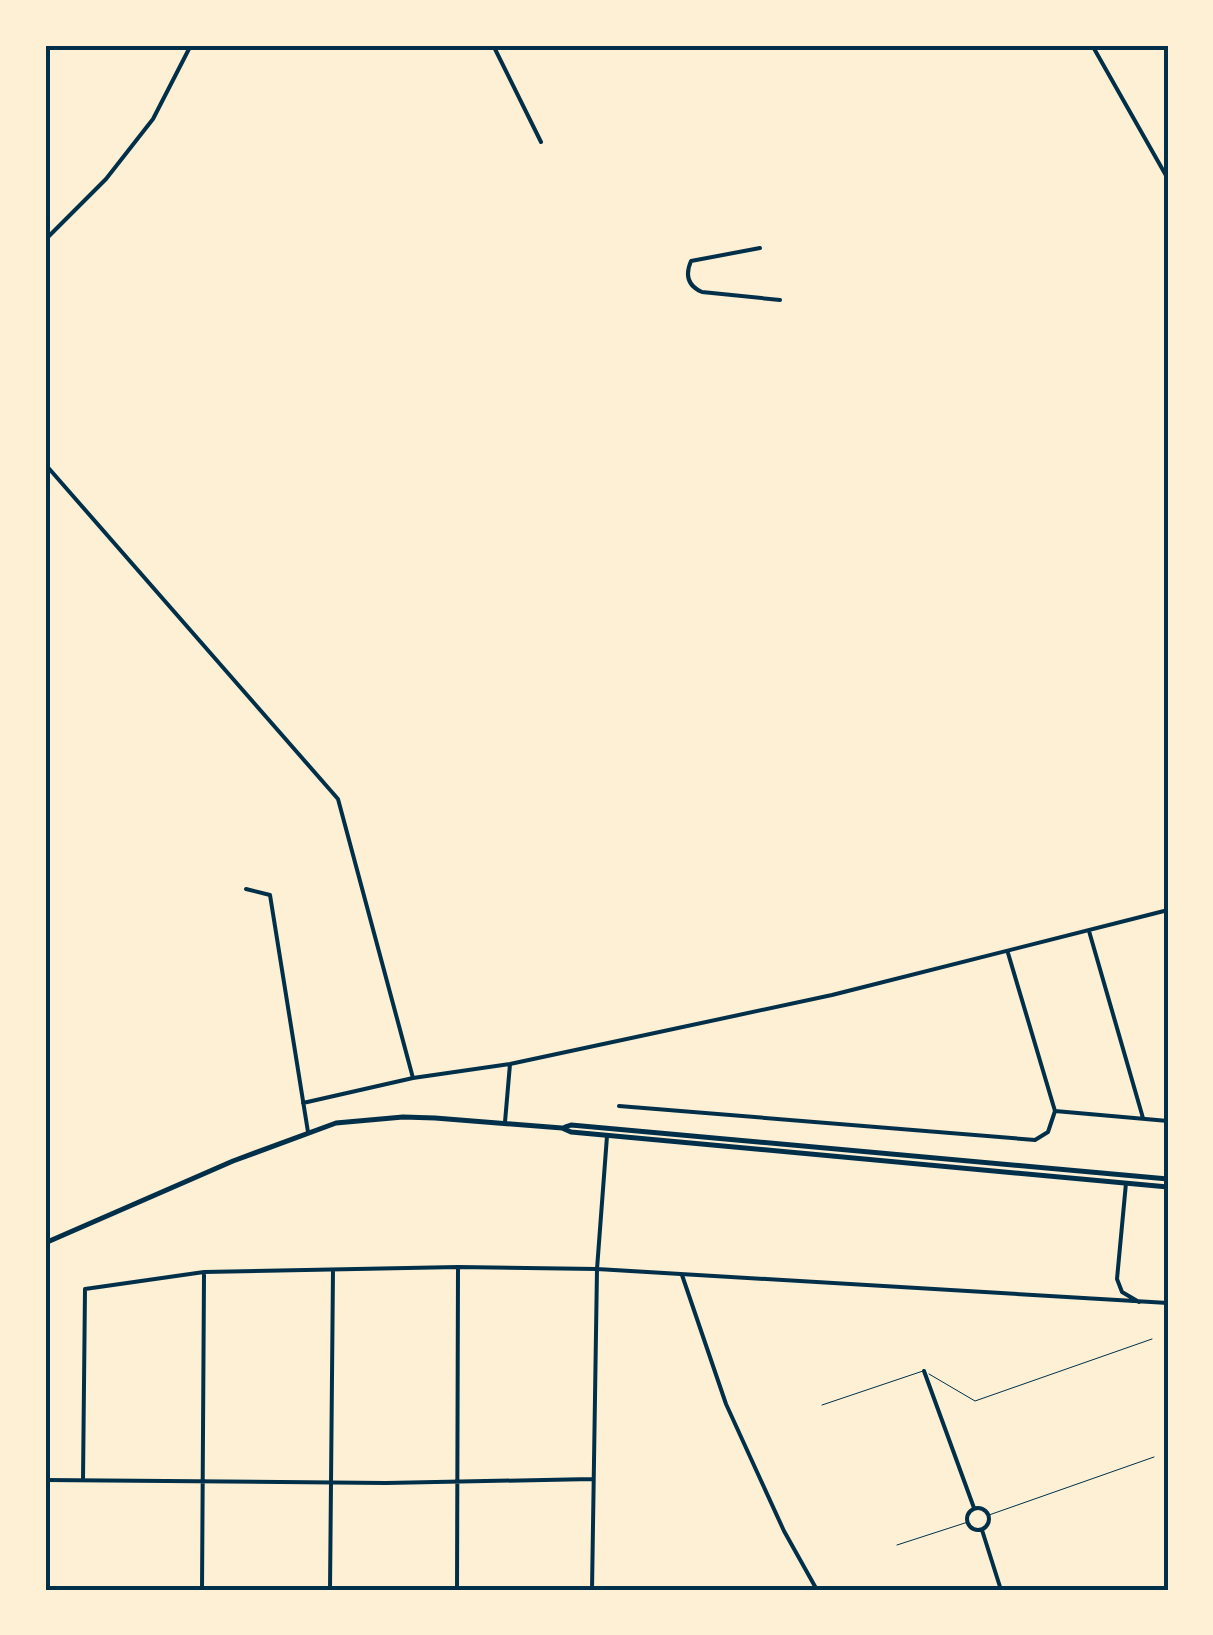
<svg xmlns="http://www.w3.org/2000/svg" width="1213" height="1635" font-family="Arial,sans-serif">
<rect width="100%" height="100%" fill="#fdf0d5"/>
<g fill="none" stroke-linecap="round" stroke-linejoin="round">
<!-- service -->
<path stroke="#003049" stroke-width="1" d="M929,1374l46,27 177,-62
M822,1405l101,-34
M989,1515l165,-58
M897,1545l71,-23"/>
<!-- minor -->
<path stroke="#003049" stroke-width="4" d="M493,45l48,97
M45,240l61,-61 47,-60 38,-74
M760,248l-69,13c-6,14 -3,25 11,31l78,8
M45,464l293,335 75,279
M246,889l24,6 38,237
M1089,931l54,187
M1008,953l47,158
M303,1103l110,-25 97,-14 322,-69 336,-85
M619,1106l416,34 13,-8 7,-21
M1055,1111l113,10
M505,1122l5,-58
M1126,1183l-9,96 5,13 17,10
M682,1275l44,129 58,127 33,59
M924,1371l50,137
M45,1480l341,3 206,-4
M83,1480l2,-191 119,-17 254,-5 139,2 571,34
M967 1519a11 11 0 1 1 22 0a11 11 0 1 1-22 0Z
M982,1530l19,60
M202,1590l2,-315
M330,1590l3,-320
M457,1590l1,-323
M592,1590l5,-321 10,-133"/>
<!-- tertiary -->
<path stroke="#003049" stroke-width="4" d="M1092,45l76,134"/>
<!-- secondary -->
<path stroke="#003049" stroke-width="5" d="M565,1127l6,-2 597,54
M45,1243l188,-82 103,-38 67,-6 32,1 127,10 9,4 597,55"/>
</g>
<!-- border -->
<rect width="1213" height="1635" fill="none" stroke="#fdf0d5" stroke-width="95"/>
<rect x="48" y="48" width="1118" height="1540" fill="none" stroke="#003049" stroke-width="4"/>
</svg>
